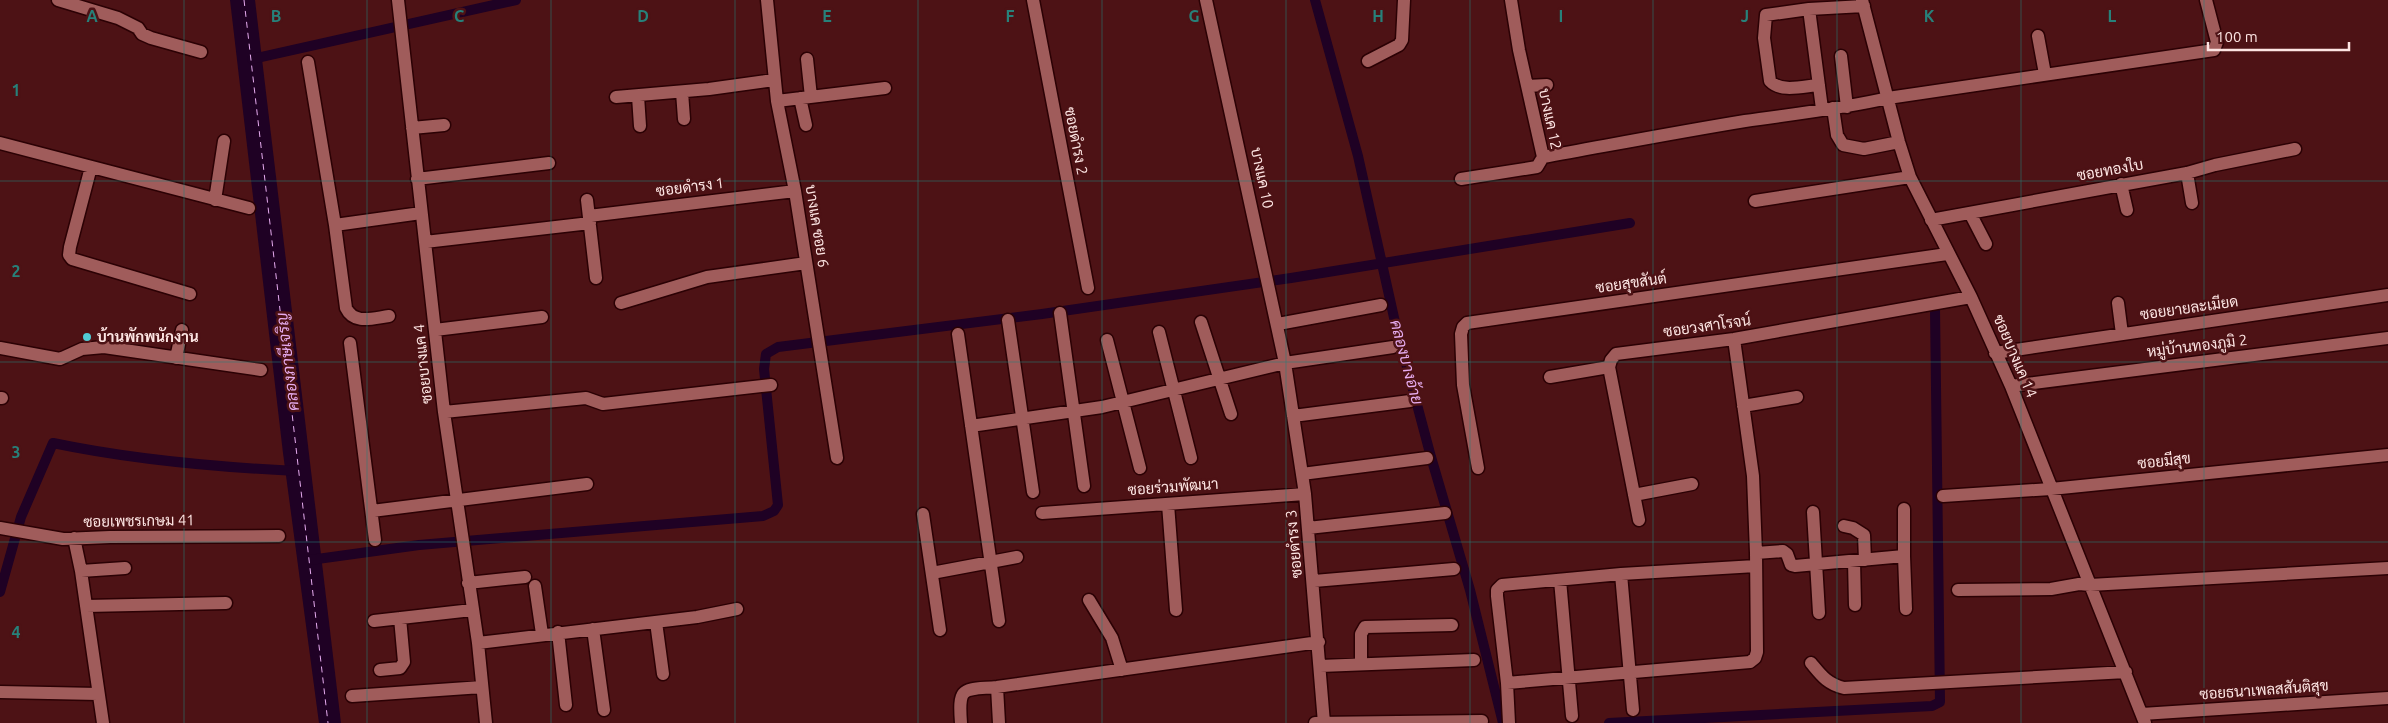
<svg xmlns="http://www.w3.org/2000/svg" width="2388" height="723" font-family="Ubuntu,Sarabun,sans-serif">
<rect width="100%" height="100%" fill="#4d1215"/>
<!-- water -->
<path fill="#1f0124" d="M230,0h25l86,723h-22l-36,-270z"/>
<g fill="none" stroke-linecap="round" stroke-linejoin="round">
<!-- canal -->
<path stroke="#1f0124" stroke-width="10" d="M1315,0l43,156 37,166 36,135 39,133 33,133
M252,59l264,-59
M310,560l109,-15 344,-29 11,-5 4,-6 -14,-136 2,-15 12,-7 264,-33 249,-36 339,-55
M0,592l21,-75 32,-74c81,17 161,24 243,28
M1609,723l323,-17 8,-4 -5,-394"/>
<!-- ferry -->
<path stroke="#e6acef" stroke-width="1" stroke-dasharray="6 5" stroke-linecap="butt" d="M244,0l84,723"/>
<defs>
<path id="minor" d="M58,0l60,18 20,10 4,6 9,4 50,14
M398,0l46,412 34,231 8,80
M767,0l10,101 18,90 42,267
M1033,0l55,288
M1206,0l79,363 20,131 19,229
M1862,0l37,142 11,35 61,120 40,89 134,337
M1809,9l13,100
M2038,36l7,38
M1841,56l6,51
M807,59l4,38
M1368,61l31,-16 3,-5 2,-40
M308,62l27,163 86,-12
M1819,85c-15,1 -38,8 -49,-4l-6,-43 2,-23 43,-6 55,-3
M1527,86l20,-1
M682,92l2,27
M638,96l2,30
M616,97l93,-8 65,-9
M800,98l6,27
M777,101l108,-13
M1833,108l4,27 6,10 21,4 35,-7
M412,128l32,-3
M0,143l249,65
M1543,157c67,-12 135,-25 202,-36 48,-7 96,-12 143,-23l326,-48 3,-8 -11,-42
M91,167l-21,80 -1,8 3,4 118,35
M2187,173l5,30
M417,179l132,-16
M1461,179l76,-12 6,-10 -24,-107 -8,-50
M2121,184l6,26
M215,200l9,-59
M587,200l9,78
M1755,201l155,-24
M1970,213l16,31
M589,216l206,-25
M1931,220l256,-47 28,-8 80,-16
M335,225l11,83c8,17 27,10 43,8
M425,242l165,-19
M621,303l86,-26 99,-14
M2118,303l4,31
M1060,313l24,173
M1008,320l25,172
M1201,322l30,92
M1278,324l103,-19
M435,330l107,-13
M1159,332l32,126
M958,334l41,287
M1107,340l33,128
M350,343l25,197
M0,348l60,11 22,-10 22,-2 157,23
M1995,353l393,-58
M176,358l6,-28
M1550,377l59,-10
M2011,386l377,-48
M0,398h2
M1743,406l54,-9
M444,412l142,-14 17,6 168,-19
M1293,416l117,-15
M971,426l131,-19 183,-44 108,-16
M1478,468l-15,-83 -2,-51 2,-7 4,-4 480,-69
M1302,474l125,-16
M1634,495l58,-11
M1943,496l108,-7 337,-34
M1168,504l8,106
M372,511l215,-27
M1813,512l6,101
M1042,513l263,-19
M923,514l17,116
M1639,520l-30,-153 2,-7 5,-6 118,-15 237,-42
M1844,526l9,2 11,7 1,25
M0,528l63,11 47,-2 169,-1
M1308,528l137,-15
M74,538l7,33 22,152
M1756,553l27,-2 4,3 4,11 4,1 109,-10v-47
M1904,556l2,53
M1854,561l1,44
M81,571l44,-3
M932,573l85,-16
M1621,574l12,136
M1560,580l12,136
M1314,581l140,-12
M468,583l57,-6
M535,586l7,48
M1958,590l93,-1 28,-5 11,1 298,-17
M1089,600l23,38 10,32
M86,606l140,-3
M374,621l98,-11
M656,622l7,52
M593,629l11,81
M558,632l8,73
M478,643l219,-26 40,-8
M1811,663c10,12 16,21 33,25l282,-16
M1361,664v-30l4,-7 87,-2
M1320,666l154,-6
M380,670l20,-2 4,-6 -4,-44
M1507,683l243,-21 5,-4 2,-6 -1,-99 -3,-77 -19,-137
M997,687l2,36
M0,692l98,2
M352,696l130,-9
M2142,714l246,-16
M961,723c-3,-38 2,-33 36,-36l322,-45
M1315,723l167,-2
M1509,723l-2,-40 -10,-87v-6l5,-5 119,-11 135,-8"/>
</defs>
<!-- minor casing -->
<use href="#minor" stroke="#2b0104" stroke-width="15"/>
<!-- minor -->
<use href="#minor" stroke="#a05c5b" stroke-width="12"/>
</g>
<!-- grid -->
<path fill="none" stroke="#27817a" stroke-width="1" stroke-opacity="0.55" d="M184,0v723M367,0v723M551,0v723M735,0v723M918,0v723M1102,0v723M1286,0v723M1470,0v723M1653,0v723M1837,0v723M2021,0v723M2204,0v723M0,181h2388M0,362h2388M0,542h2388"/>
<!-- markers -->
<circle fill="#51ccd5" stroke="#4d1215" stroke-width="2" cx="87" cy="337" r="5"/>
<g text-anchor="middle" stroke-width="5" stroke-linejoin="round" paint-order="stroke">
<!-- street labels -->
<g font-size="15" fill="#fde5e3" stroke="#4d1215">
<text transform="translate(1550 119) rotate(78)" y="5">บางแค 12</text>
<text transform="translate(1076 141) rotate(79)" y="5">ซอยดำรง 2</text>
<text transform="translate(2110 170) rotate(-10)" y="5">ซอยทองใบ</text>
<text transform="translate(1262 178) rotate(78)" y="5">บางแค 10</text>
<text transform="translate(690 187) rotate(-7)" y="5">ซอยดำรง 1</text>
<text transform="translate(817 226) rotate(81)" y="5">บางแค ซอย 6</text>
<text transform="translate(1631 283) rotate(-8)" y="5">ซอยสุขสันต์</text>
<text transform="translate(2189 308) rotate(-8)" y="5">ซอยยายละเมียด</text>
<text transform="translate(1707 326) rotate(-8)" y="5">ซอยวงศาโรจน์</text>
<text transform="translate(2197 346) rotate(-7)" y="5">หมู่บ้านทองภูมิ 2</text>
<text transform="translate(2015 356) rotate(67)" y="5">ซอยบางแค 14</text>
<text transform="translate(423 364) rotate(-96)" y="5">ซอยบางแค 4</text>
<text transform="translate(2164 461) rotate(-6)" y="5">ซอยมีสุข</text>
<text transform="translate(1173 487) rotate(-4)" y="5">ซอยร่วมพัฒนา</text>
<text transform="translate(139 521) rotate(-1)" y="5">ซอยเพชรเกษม 41</text>
<text transform="translate(1294 544) rotate(-95)" y="5">ซอยดำรง 3</text>
<text transform="translate(2264 690) rotate(-4)" y="5">ซอยธนาเพลสสันติสุข</text>
</g>
<!-- poi labels -->
<g font-size="15" font-weight="bold" fill="#fde5e3" stroke="#4d1215" text-anchor="start">
<text x="97" y="342">บ้านพักพนักงาน</text>
</g>
<!-- water labels -->
<g font-size="16" font-style="italic" fill="#e6acef" stroke="#4d1215">
<text transform="translate(287 362) rotate(-97)" y="6">คลองภาษีเจริญ</text>
<text transform="translate(1407 362) rotate(75)" y="6">คลองบางอ้าย</text>
</g>
</g>
<g font-size="16" text-anchor="middle" font-weight="bold" fill="#27817a" stroke="#4d1215" stroke-width="5" stroke-linejoin="round" paint-order="stroke">
<text x="92" y="22">A</text>
<text x="276" y="22">B</text>
<text x="459" y="22">C</text>
<text x="643" y="22">D</text>
<text x="827" y="22">E</text>
<text x="1010" y="22">F</text>
<text x="1194" y="22">G</text>
<text x="1378" y="22">H</text>
<text x="1561" y="22">I</text>
<text x="1745" y="22">J</text>
<text x="1929" y="22">K</text>
<text x="2112" y="22">L</text>
<text x="16" y="96">1</text>
<text x="16" y="277">2</text>
<text x="16" y="458">3</text>
<text x="16" y="638">4</text>
</g>
<!-- scale -->
<path d="M2208 42v8h141v-8" fill="none" stroke="#fde5e3" stroke-width="2.5"/>
<text x="2216" y="42" font-size="15" fill="#fde5e3" stroke="#4d1215" stroke-width="4" paint-order="stroke">100 m</text>
</svg>
